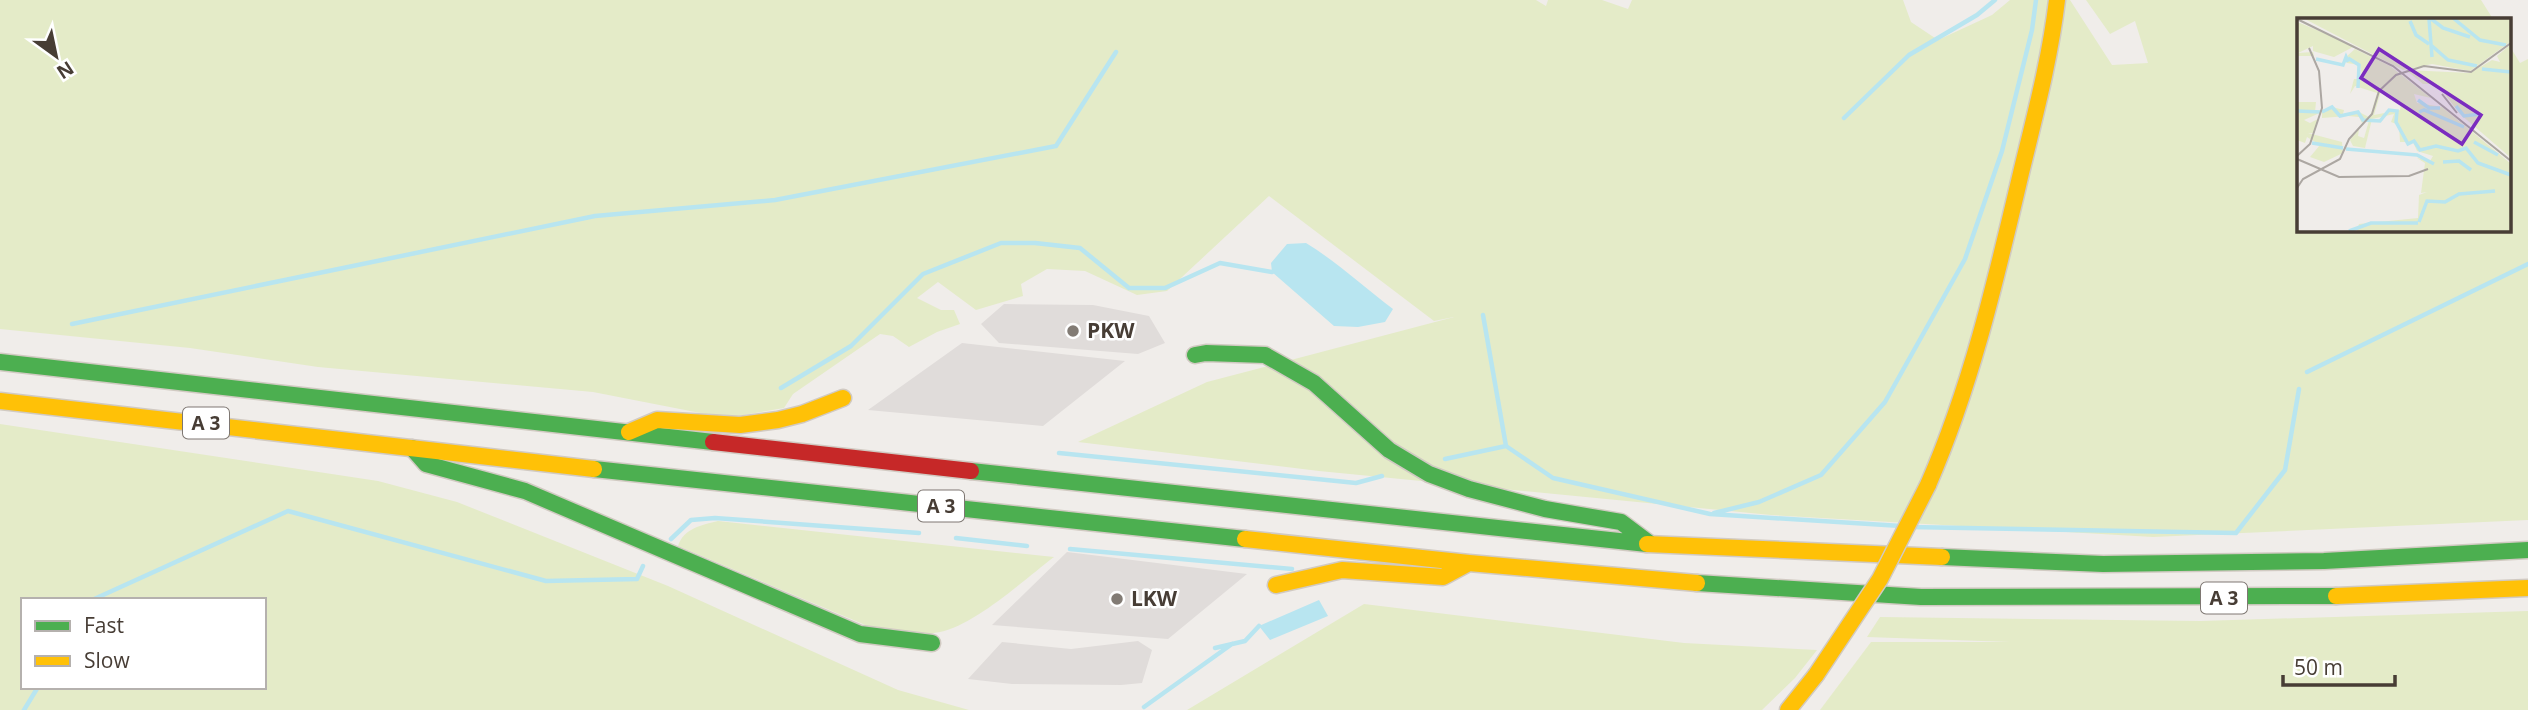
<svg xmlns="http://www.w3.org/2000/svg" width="2528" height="710" font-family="'Open Sans',sans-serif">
<rect width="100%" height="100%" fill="#f0edea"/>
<!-- green -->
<path fill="#e4ebc8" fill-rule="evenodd" d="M0,0h1536l10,6 2,-6h54l26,9 4,-9h271l8,22 27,18 54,-25 18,-15h60l42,65 36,-2 -13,-42 -25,13 -24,-34h395l12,19h-194v210h210v-184l11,18 8,-4v461l-375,17 -382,-22 -452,-44 -241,-29 129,-60 247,-65 -20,4 -165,-125 -102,95 -30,4 -52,-24 -38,-2 -26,15 2,12 -47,14 -38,-28 -21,16 24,12h13l6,14 -23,8 -28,15 -16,-11 -13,-2 -87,60 -9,14 -58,10 -133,-26 -275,-25 -128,-19 -190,-19z
M0,424l378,57 79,21 211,84 230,104 71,20h-969zM23,600h241v87h-241z
M718,521l336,36c-29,22 -79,68 -114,75 -22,5 -48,-1 -70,-5l-192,-81c6,-18 24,-21 40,-25z
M1364,604l320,39 133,7 -22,28 -33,32h-575z
M2528,611v99h-708l51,-68h139l-143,-5 13,-20 321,4z"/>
<!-- parking -->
<path fill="#e0dcda" d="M1004,304l89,1 56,11 16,27 -27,11 -139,-11 -18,-19z
M962,343l163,18 -82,65 -175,-16z
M1067,552l180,22 -79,65 -176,-14z
M1138,641l14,9 -10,33 -21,2 -109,-1 -44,-5 34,-37 69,7z"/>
<!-- water -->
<path fill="#b8e5f0" d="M1306,243c31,19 58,44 87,66l-8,13 -27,5 -24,-1 -62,-54 -1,-9 16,-19z
M1319,600l9,16 -58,24 -11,-14z"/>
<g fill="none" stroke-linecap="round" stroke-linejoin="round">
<!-- stream -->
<path stroke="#b8e5f0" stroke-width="4.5" d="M1844,118l65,-63 68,-40 18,-15
M1483,315l23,131
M72,324l523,-108 180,-16 281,-54 60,-94
M2307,372l221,-108
M781,388l70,-42 72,-72 78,-31h34l45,5 49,40h36l55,-25 52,9
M1059,453l297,30 26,-7
M1445,459l61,-13 47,32 157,36 191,12
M1714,513l45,-11 62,-27 64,-73 80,-143 37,-108 30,-121 4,-30
M1910,527l326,6 49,-63 14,-81
M956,538l71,8
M671,539l20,-19 24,-2 204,15
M1070,549l222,20
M92,600l196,-89 258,70 91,-2 6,-13
M1215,648l30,-7 14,-15
M1144,707l88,-63
M24,710l14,-23"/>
<defs>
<path id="fast" d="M1195,355l11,-2 59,2 49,28 75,67 40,24 40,15 76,20 76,13 28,21
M0,362l713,80
M412,448l14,16 99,27 335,143 72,9
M594,469l651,70
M971,471l676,73
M1942,557l161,7 221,-3 204,-11
M1697,583l224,14 415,-1"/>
<path id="slow" d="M0,401l594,68
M629,432l28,-12 83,5 38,-5 24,-6 41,-16
M1928,485c44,-101 68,-206 93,-312 14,-58 29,-114 36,-173
M1245,539l224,24 228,20
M1647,544l295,13
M1276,585l66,-15 101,7 26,-14
M2336,596l192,-8
M1788,710l28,-35"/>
<path id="jam" d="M713,442l258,29"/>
</defs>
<!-- fast casing -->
<use href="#fast" stroke="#d1cac2" stroke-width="19"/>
<!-- slow casing -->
<use href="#slow" stroke="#d1cac2" stroke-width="19"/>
<!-- jam casing -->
<use href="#jam" stroke="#d1cac2" stroke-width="19"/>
<!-- fast -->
<use href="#fast" stroke="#4caf50" stroke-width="16"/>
<!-- slow -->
<use href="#slow" stroke="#ffc107" stroke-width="16"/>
<!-- jam -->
<use href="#jam" stroke="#c62828" stroke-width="16"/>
<defs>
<path id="slow-bridge" d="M1816,675l64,-96 48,-94"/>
</defs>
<!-- slow-bridge casing -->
<use href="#slow-bridge" stroke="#d1cac2" stroke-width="19" stroke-linecap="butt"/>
<!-- slow-bridge -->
<use href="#slow-bridge" stroke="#ffc107" stroke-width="16"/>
</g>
<!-- markers -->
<g fill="#827b74" stroke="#fff" stroke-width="2.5">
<circle cx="1073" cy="331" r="7"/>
<circle cx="1117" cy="599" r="7"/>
</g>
<g text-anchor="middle" stroke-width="5" stroke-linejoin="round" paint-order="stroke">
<!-- shield labels -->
<g fill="#fff" stroke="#7e7772" stroke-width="2">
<rect x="183" y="407.5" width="46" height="31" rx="5"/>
<rect x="918" y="490.5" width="46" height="31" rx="5"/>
<rect x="2201" y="582.5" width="46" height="31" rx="5"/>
</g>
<g font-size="19" font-weight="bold" fill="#473d35">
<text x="206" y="430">A 3</text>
<text x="941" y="513">A 3</text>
<text x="2224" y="605">A 3</text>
</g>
<!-- poi labels -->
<g font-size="21" font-weight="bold" fill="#473d35" stroke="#fff" text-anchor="start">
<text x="1087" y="338">PKW</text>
<text x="1131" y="606">LKW</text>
</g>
</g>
<!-- overview -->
<g transform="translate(2297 18)">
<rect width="214" height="214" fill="#f0edea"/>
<path d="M6,0h207v24l-40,29 -38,-7 -29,6zM0,5h3l55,23 -21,11 -21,-6v-5l-15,7 15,-1 1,4h-17zM213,27v112l-50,-43 -23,-30h-14l-17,-14 64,3 22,-13 8,2 -3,-6zM58,31l35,17 41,32 -17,-4 3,9 25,4 68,56v68h-153l2,-7 59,-6 1,-23 8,-3 -6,1 4,-30 -8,-5 13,3 3,-5 -16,-5 -4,-9h-13l-1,-17 -8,-3 3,-8 -22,5 -7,29 -12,-2 -3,-6 9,-11 -1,7 6,2 13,-45 -22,-7 -5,8 4,-15h9l-3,-14 -13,-2 -1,-6zM84,73l20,13 -1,6 -26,5zM0,84h19l-1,10 17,-5 12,3 -1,4 16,-2 10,5 -7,6 -3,-6 -11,-1 -26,2v-6l-18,8 6,3 8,-4 -4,14h-6l34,9 1,11 -19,9 -14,-5 10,-12 -13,-8 -2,6 -8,-3z" fill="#e4ebc8" fill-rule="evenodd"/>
<path fill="none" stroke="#b8e5f0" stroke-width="3.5" d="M133,0l13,10 27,9M156,0l27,22 26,5M132,1l3,38M113,3l6,14 13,9M134,27l17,15 29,6M51,40l11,7 -1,23M19,41l27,6 3,-8 2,5M185,51l29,3M121,82l11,8h11M159,88l8,10 17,-2M0,93l24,1M25,94l10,-5 8,9 18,-4 5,8 17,1 9,-11 8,1 -1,11 12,22 6,-3 6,9 16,-4 22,5 8,-3 12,15 33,12M122,94l5,-2 40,17M177,124l24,13M15,125l31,5M49,131l71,6 17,9M146,144l16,-1 12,9M122,204l8,-21 18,1 14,-8 36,-3M52,213l22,-8h47"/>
<path fill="none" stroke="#aca7a2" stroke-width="2" d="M0,1l96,47 118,95M145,76l15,19M0,138l13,-12 12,-36 -3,-37 -10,-23M0,141l42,18 70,-1 19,-7M0,170l6,-9 37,-20 9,-20 23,-25 7,-23 17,-16 28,-9 47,6 40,-29"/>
<path fill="#7b2cbf" fill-opacity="0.15" stroke="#7b2cbf" stroke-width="3.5" d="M82,31l102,66 -19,29 -101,-66z"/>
<rect width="214" height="214" fill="none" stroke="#473d35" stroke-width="3.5"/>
</g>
<!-- legend -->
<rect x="21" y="598" width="245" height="91" fill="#ffffff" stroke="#b5b1ae" stroke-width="2"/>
<rect x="35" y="621" width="35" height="10" fill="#4caf50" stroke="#b5b1ae" stroke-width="2"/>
<text x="84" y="633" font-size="21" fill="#473d35">Fast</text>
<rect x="35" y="656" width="35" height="10" fill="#ffc107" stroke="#b5b1ae" stroke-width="2"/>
<text x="84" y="668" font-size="21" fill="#473d35">Slow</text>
<!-- north arrow -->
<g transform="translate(56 56) rotate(147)" stroke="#ffffff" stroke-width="5" paint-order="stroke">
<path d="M0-5L12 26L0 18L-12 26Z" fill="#473d35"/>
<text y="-10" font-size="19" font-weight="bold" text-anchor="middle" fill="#473d35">N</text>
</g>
<!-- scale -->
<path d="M2283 675v10h112v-10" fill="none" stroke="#473d35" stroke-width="3.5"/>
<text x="2294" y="675" font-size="21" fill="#473d35" stroke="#ffffff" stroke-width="5" paint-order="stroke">50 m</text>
</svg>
